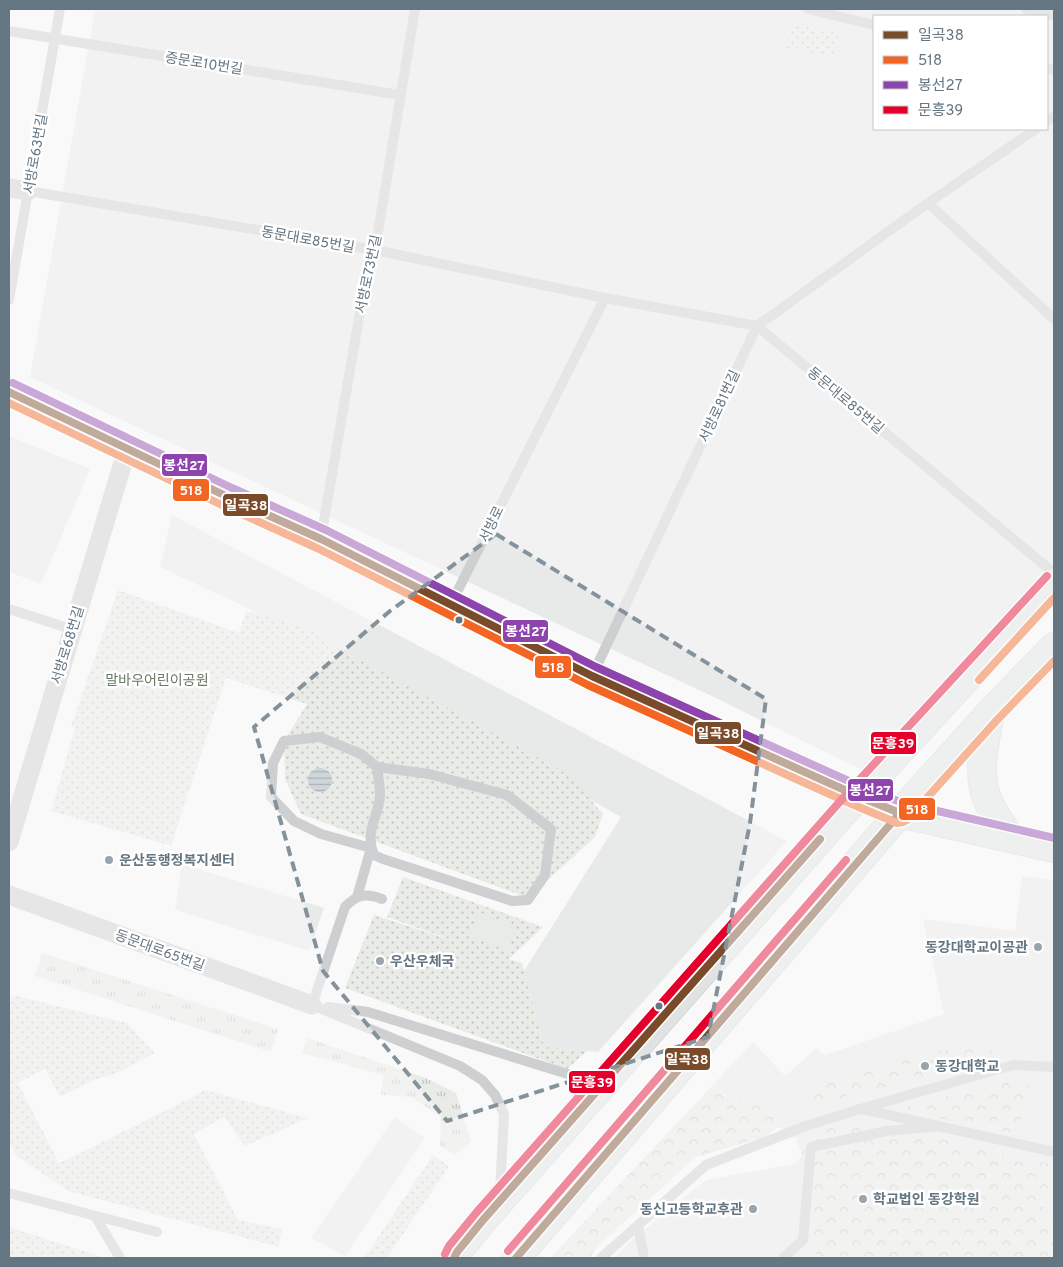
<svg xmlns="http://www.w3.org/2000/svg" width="1063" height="1267" font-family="Overpass,'Noto Sans KR',sans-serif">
<defs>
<pattern id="grass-tufts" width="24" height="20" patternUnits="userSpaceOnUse" patternTransform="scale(1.25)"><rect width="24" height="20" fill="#e8ebe6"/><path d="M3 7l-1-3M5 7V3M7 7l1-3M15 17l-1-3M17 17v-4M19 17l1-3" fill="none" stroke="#c0c3c0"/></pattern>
<pattern id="forest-crowns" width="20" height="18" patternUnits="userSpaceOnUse" patternTransform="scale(1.25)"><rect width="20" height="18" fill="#e8ebe6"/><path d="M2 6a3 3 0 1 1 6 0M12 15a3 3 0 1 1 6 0" fill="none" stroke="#c0c3c0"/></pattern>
<pattern id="park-dots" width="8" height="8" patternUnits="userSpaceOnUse" patternTransform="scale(1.25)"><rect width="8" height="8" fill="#e8ebe6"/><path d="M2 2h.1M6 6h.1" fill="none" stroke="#c0c3c0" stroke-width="1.8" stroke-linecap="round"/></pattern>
<pattern id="water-rules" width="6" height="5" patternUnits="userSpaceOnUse" patternTransform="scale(1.25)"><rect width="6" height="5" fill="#ced6d9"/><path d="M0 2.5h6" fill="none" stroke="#abb2b5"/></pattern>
</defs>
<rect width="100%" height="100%" fill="#f9f9f9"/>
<!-- built -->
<path fill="#e8e9e9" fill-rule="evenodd" d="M95,9h959v561l-89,102 -103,98 -146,-72 -686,-321zM874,16h173v113h-173z
M9,436l81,33 -49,115 -32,-12z
M172,515l615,326 -189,211 -54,-5 -20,-76 97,-154 -380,-212 -81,-38z
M182,864l142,44 -15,43 -134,-41z
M1022,876l32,4v378h-440l15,-16 77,-62 88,-16 17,-17 -100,-60 42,-45 32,34 31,-28 9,7 119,-41 -21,-95 92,12z
M395,1117l30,21 -80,118 -34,-18z"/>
<!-- grass -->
<path fill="url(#grass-tufts)" d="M42,953l236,76 -7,23 -236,-76z
M307,1038l119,40 30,15 15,48 -16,14 -15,-9 1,-29 -30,-20 -30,-2 2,-20 -81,-22z"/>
<!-- forest -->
<path fill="url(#forest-crowns)" d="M989,1048l7,5 -5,5 -92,26 -93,22 -6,-6 12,-11 48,-18 68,-19z
M1023,1078l6,5 -10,48 -4,3 -107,-22 -1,-6z
M711,1087l17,11 18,-1 32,22v8l-12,10 -70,20 -97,88 -10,13h-39z
M863,1120l30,7 -92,28 -5,-19z
M912,1132l142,33 -13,54 13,4v35h-236l-9,-17 7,-90z"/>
<!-- park -->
<path fill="url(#park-dots)" d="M790,24l49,8 -4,25 -49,-8z
M118,590l121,43 7,-22 69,19 21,17 225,123 20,19 22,25 -8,23 -67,61 -227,-84 -16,-35 -1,-38 23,-37 -81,-26 -55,168 -120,-35 24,-83 -4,-2z
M403,877l140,50 -34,32 13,4 22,84 43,4 -20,18 -222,-81 29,-73 87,28 -74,-26z
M12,995l115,28 28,30 -38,20 -20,6 -37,18 -15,-28 -27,14 41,80c49,-24 98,-47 146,-73l103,28 -63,28 -21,-29 -30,17 44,86 44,9 -3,18 -211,-56 -53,-36 -6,-14v-132z
M433,1155l16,11 -62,92h-23z
M9,1227l90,29 1,2h-91z"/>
<!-- pitch -->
<path fill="#e8ebe6" d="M479,912l38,15 -9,24 -38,-15z"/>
<!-- water -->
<path fill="url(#water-rules)" d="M308 780a12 12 0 1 1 24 0a12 12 0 1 1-24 0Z"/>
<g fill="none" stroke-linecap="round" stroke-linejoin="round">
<defs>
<path id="secondary" d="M9,392l219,105 93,42 271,137 266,120 42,17 154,35"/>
<path id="primary" d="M990,713c-5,28 -14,61 -2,88 6,13 14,25 22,36
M454,1258l3,-6 26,-32 375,-424 196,-213
M516,1258l384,-445 90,-100 64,-66"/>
</defs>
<!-- secondary casing -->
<use href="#secondary" stroke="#d5d6d7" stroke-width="30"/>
<!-- primary casing -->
<use href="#primary" stroke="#d5d6d7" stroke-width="30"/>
<!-- service -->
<path stroke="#cecfd0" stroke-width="10" d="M808,9l66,16
M1026,9l28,7
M9,31l391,64
M1047,68l7,2
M1047,121l7,-5
M28,191l347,59 230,48 152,28 297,247
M928,203l126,116
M9,300l51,-291
M321,538l40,-232 14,-56 40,-241
M451,604l154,-306
M9,609l62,20
M593,674l164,-348 171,-123 108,-74
M357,897l14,-49 -50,-14 -27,-13 -23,-24 2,-34 11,-22 36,-4 41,17 16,13c1,9 3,19 3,28 -1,22 -16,36 -6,60l9,4 129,42 16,-1 17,-25 6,-46 -44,-34 -78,-21 -52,-7
M312,1005l148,61 22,14 13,15 9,19 -4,77
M312,1005l33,-98c12,-13 22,-14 37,-8
M328,1007l40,5 232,72
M862,1109l192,43
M9,1193l148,39
M95,1216l25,42
M638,1226l6,32
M601,1258l105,-93 100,-39 54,-17 153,-44 41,2
M783,1258l20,-18 8,-93 76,-16 52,-5"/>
<!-- minor -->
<path stroke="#cecfd0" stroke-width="19" d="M9,188l19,3
M9,842l118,-393
M9,895l303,110"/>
<!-- secondary -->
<use href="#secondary" stroke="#e1e2e2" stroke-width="28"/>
<!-- primary -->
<use href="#primary" stroke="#e1e2e2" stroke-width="28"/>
<defs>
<path id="bus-1" d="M9,392l219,105 93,42 271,137 266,120 42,17 -384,445
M454,1258l3,-6 26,-32 337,-381"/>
<path id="bus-2" d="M9,403l215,103 93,42 271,137 266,120 43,18 6,-1 4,-2 90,-100 57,-59
M979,680l75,-82"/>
<path id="bus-3" d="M13,383l219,105 94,42 270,137 266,120 41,16 151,35"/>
<path id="bus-4" d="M508,1251l338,-391
M445,1254l4,-8 27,-33 375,-424 196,-213"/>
</defs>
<!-- bus-1 casing -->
<use href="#bus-1" stroke="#fff" stroke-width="11"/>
<!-- bus-2 casing -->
<use href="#bus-2" stroke="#fff" stroke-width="11"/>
<!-- bus-3 casing -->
<use href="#bus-3" stroke="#fff" stroke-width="11"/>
<!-- bus-4 casing -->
<use href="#bus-4" stroke="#fff" stroke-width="11"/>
<!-- bus-1 -->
<use href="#bus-1" stroke="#7a4b2a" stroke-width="8"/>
<!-- bus-2 -->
<use href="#bus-2" stroke="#f26522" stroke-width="8"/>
<!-- bus-3 -->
<use href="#bus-3" stroke="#8e44ad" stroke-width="8"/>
<!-- bus-4 -->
<use href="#bus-4" stroke="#e4002b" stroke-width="8"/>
</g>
<!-- marked area -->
<path d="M0 0H1063V1267H0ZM496,534l270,165 -16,124 -42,214 -261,84 -124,-150 -69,-244 136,-116z" fill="#f9f9f9" fill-opacity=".55" fill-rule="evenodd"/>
<path fill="none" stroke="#84929c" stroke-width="4" stroke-dasharray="10 6" stroke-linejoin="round" d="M496,534l270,165 -16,124 -42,214 -261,84 -124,-150 -69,-244 136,-116z"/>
<!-- markers -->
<g fill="#657683" stroke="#fff" stroke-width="2">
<circle cx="459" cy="620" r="4.5"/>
<circle cx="659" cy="1006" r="4.5"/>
</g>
<g fill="#99a4ac" stroke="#fff" stroke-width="2">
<circle cx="109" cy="860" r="5"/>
<circle cx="1038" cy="947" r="5"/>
<circle cx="380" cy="961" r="5"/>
<circle cx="925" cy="1066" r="5"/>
<circle cx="863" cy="1199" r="5"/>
<circle cx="753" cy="1209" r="5"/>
</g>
<g text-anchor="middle" stroke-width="5" stroke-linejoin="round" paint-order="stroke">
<!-- street labels -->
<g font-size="14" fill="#657683" stroke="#fff">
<text transform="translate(204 63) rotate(9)" y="5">중문로10번길</text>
<text transform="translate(35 154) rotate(-80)" y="5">서방로63번길</text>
<text transform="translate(308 239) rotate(10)" y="5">동문대로85번길</text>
<text transform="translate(368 274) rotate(-78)" y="5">서방로73번길</text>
<text transform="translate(846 400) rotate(40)" y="5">동문대로85번길</text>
<text transform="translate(719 406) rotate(-65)" y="5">서방로81번길</text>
<text transform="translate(491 524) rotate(-64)" y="5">서방로</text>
<text transform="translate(67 645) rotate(-73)" y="5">서방로68번길</text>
<text transform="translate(160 950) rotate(20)" y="5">동문대로65번길</text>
</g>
<!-- park labels -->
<g font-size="14" fill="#687a64" stroke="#fff">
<text x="157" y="685">말바우어린이공원</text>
</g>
<!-- poi labels -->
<g font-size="14" font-weight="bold" fill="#657683" stroke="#fff" text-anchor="start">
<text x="119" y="865">운산동행정복지센터</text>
<text x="1028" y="952" text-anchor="end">동강대학교이공관</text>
<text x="390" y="966">우산우체국</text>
<text x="935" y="1071">동강대학교</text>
<text x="873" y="1204">학교법인 동강학원</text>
<text x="743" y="1214" text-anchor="end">동신고등학교후관</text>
</g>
</g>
<g stroke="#fff" stroke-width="2">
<rect x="161" y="453" width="47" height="24" rx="5" fill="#8e44ad"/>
<rect x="172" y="478" width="38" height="24" rx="5" fill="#f26522"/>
<rect x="222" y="493" width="47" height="24" rx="5" fill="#7a4b2a"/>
<rect x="502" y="619" width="47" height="24" rx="5" fill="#8e44ad"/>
<rect x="534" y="655" width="38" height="24" rx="5" fill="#f26522"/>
<rect x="694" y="721" width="48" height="24" rx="5" fill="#7a4b2a"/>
<rect x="870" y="731" width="47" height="24" rx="5" fill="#e4002b"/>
<rect x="847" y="778" width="47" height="24" rx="5" fill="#8e44ad"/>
<rect x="898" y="797" width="38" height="24" rx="5" fill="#f26522"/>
<rect x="664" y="1047" width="47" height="24" rx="5" fill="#7a4b2a"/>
<rect x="568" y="1070" width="48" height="24" rx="5" fill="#e4002b"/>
</g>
<g font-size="14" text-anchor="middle" font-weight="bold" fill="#fff">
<text x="184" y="470">봉선27</text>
<text x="191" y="495">518</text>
<text x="246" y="510">일곡38</text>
<text x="526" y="636">봉선27</text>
<text x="553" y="672">518</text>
<text x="718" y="738">일곡38</text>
<text x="893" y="748">문흥39</text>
<text x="870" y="795">봉선27</text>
<text x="917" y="814">518</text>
<text x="687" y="1064">일곡38</text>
<text x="592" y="1087">문흥39</text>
</g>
<!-- border -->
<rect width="1063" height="1267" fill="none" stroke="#657683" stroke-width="20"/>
<!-- legend -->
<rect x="873" y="15" width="175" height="115" fill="#ffffff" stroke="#c1c8cd"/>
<rect x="883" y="31" width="25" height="8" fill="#7a4b2a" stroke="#c1c8cd"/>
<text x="918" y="40" font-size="15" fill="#657683">일곡38</text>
<rect x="883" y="56" width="25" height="8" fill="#f26522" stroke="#c1c8cd"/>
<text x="918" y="65" font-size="15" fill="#657683">518</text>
<rect x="883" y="81" width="25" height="8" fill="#8e44ad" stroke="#c1c8cd"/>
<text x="918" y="90" font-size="15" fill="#657683">봉선27</text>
<rect x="883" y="106" width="25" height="8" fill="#e4002b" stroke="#c1c8cd"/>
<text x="918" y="115" font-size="15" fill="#657683">문흥39</text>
</svg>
